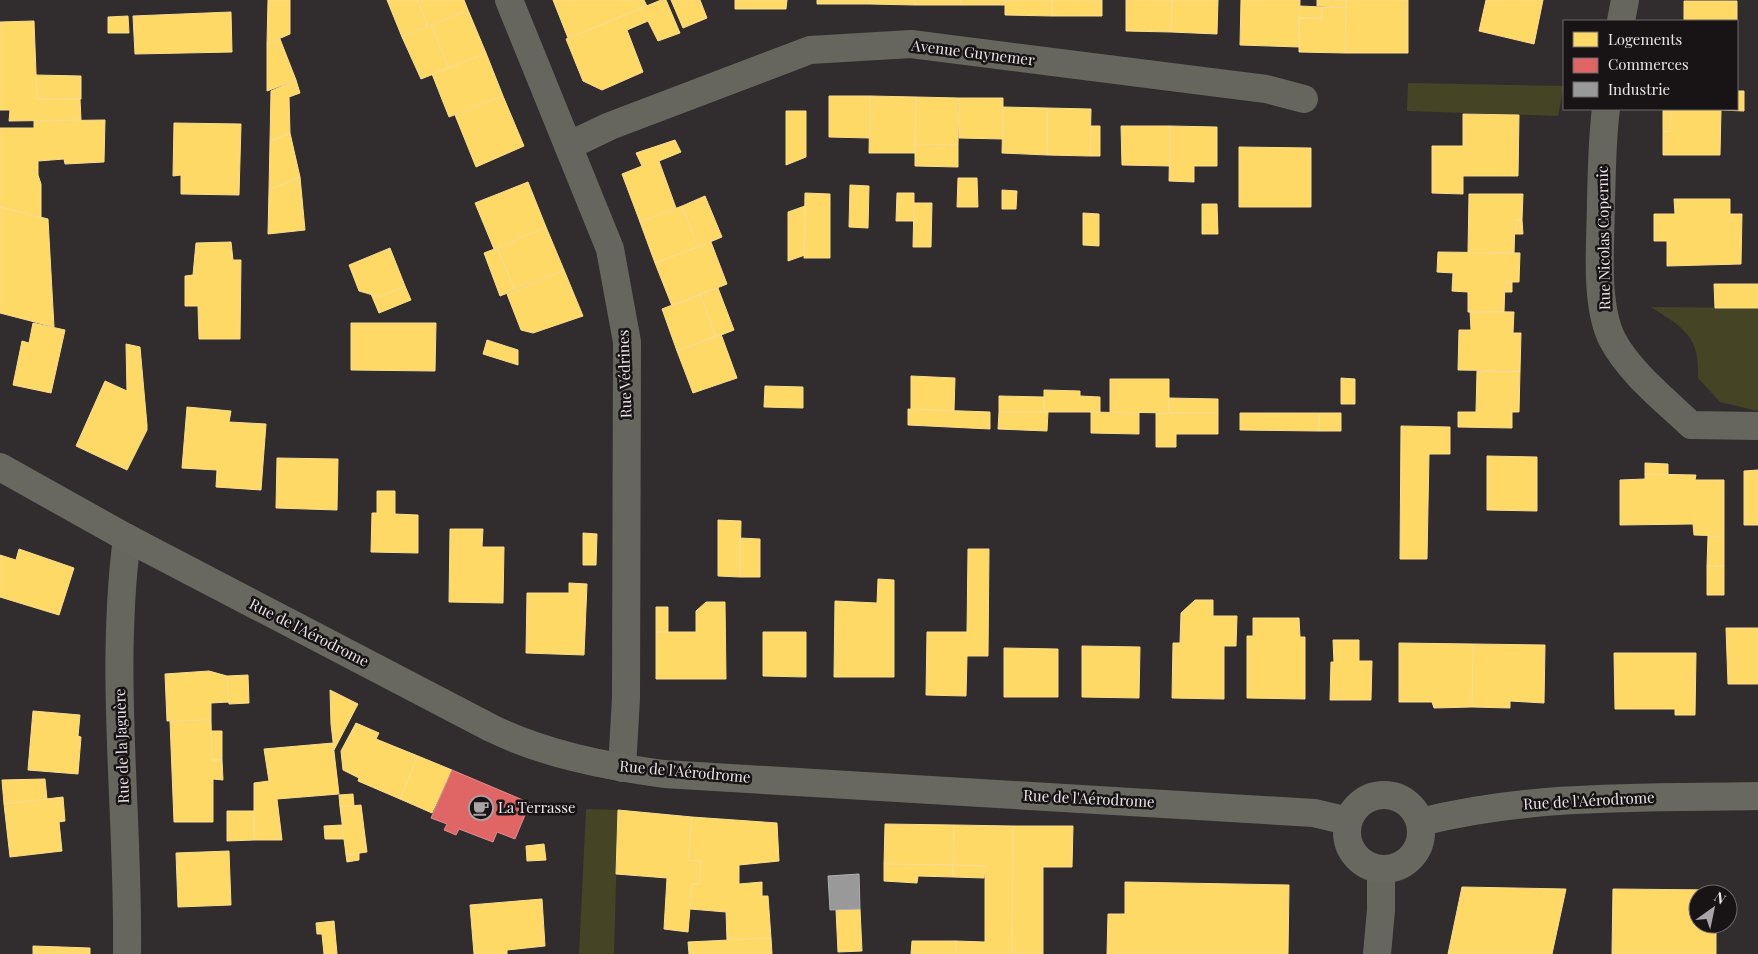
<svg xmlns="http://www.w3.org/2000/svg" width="1758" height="954" font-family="'Playfair Display',serif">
<rect width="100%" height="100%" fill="#312d2f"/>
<!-- green -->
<path fill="#454425" d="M1408,83l156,3 -6,30 -151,-5z
M1651,307l107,1v103l-38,-9 -22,-24c2,-43 -15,-50 -47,-71z
M586,809l32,1 -4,144h-35z"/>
<!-- homes -->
<path fill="#ffd966" stroke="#f9dc8d" d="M268,0h22v34l-23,10z
M387,0h30l11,26 -26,11z
M417,0h47l4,10 -40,16z
M553,0h91l3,6 -79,32z
M661,0h5l14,33 -22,8 -10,-20 -21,9 16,42 -41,18 -19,-9 -17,-42z
M671,0h29l7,18 -24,10z
M735,0h52l-1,9h-51z
M817,0h52v4h-52z
M869,0h46v5l-46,-1z
M915,0h46l-1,5h-45z
M961,0h44v5h-45z
M1005,0h47v16l-47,-1z
M1052,0h50v16h-50z
M1126,0h46l-1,32 -45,-1z
M1172,0h46l-1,34 -46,-2z
M1241,0h59l-1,47 -59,-2z
M1317,0h29v7l-29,-1z
M1346,0h62v53h-63z
M1486,0h57l-9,44 -55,-13z
M1684,1h53v90v-70h-53z
M1300,6l22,1v11h-23z
M1322,7h24l-1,46 -46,-1v-34h23z
M468,10l18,43 -37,15 -18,-43z
M231,12l1,40 -97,2 -2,-38z
M128,16l1,17h-21v-16z
M34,21l3,78h43l1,21 -72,1 1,-11h-10v-88z
M431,25l18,43 -28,11 -19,-42z
M280,39l16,41 -29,11v-47z
M486,53l17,43 -54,21 -17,-43z
M36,75l45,1v23h-44z
M296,80l4,13 -11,4 1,36 -20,8 1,-50z
M1737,91h7v20l-23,-1 -1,45h-57v-24l7,1 1,-22 -8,-1h74z
M503,96l21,50 -48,21 -21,-52z
M829,96h41v42l-41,-1z
M870,96l46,1 -1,56h-46z
M916,97l43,1 -1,47 -43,-1z
M959,98h44v41l-44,-1z
M1003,107l44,1v47l-45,-2z
M1047,108l44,1 -1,47 -43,-1z
M1663,110h8l-1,22 -7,-1z
M786,111h20v46l-20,8z
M1463,114l56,1 -1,61h-55v18l-31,-1v-47h31z
M105,120l-1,42 -39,2 -1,-5 -26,2v14l3,9v33l-41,-10v-79h34v-7z
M174,123l67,1 -2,71 -58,-1v-19l-8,1z
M1091,126h9v30h-10z
M1121,126h49v40l-48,-1z
M1170,126l47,1v39h-23v16l-25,-1z
M290,133l10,44 -31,13 1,-49z
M675,140l6,12 -22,9 17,47 -36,14 -18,-48 20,-8 -6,-13z
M915,144l43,1v22l-43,-1z
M1239,147l72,1v59h-72z
M300,177l5,53 -37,4 1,-44z
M958,178h19l1,29h-21z
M528,182l18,45 -52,22 -19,-46z
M850,185l19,1 -1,42 -19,-1z
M1002,190l15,1 -1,18h-14z
M805,193l25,1v64h-26z
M897,193h17v28h-18z
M1469,194h54l-1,26h-7l-1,34 -46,-2z
M705,196l17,41 -24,10 -16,-41z
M1674,199h56v15h12l-1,50 -74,2v-25h-13v-27h21z
M914,203h18l-1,44h-18z
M1202,204h15l1,30h-16z
M682,206l16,41 -43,16 -15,-41z
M805,206v49l-17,6v-49z
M0,207l48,12 6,108 -54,-14z
M1083,213l16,1v32l-16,-1z
M1515,220h7l1,14h-8z
M546,227l18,43 -49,20 -18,-42z
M231,242l2,18h8l-1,79h-41l-1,-33h-13v-30l8,-1 3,-32z
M711,242l16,42 -55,22 -17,-43z
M390,248l15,38 -25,11 -21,-6 -10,-26z
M497,248l18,42 -15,6 -16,-43z
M1438,252l82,1 -1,29h-14l-1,30h-36v-20l-16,-1 1,-18 -16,-1z
M564,270l19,46 -50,17 -12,-3 -14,-36z
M1505,282h7v10h-7z
M1714,284h44v24h-43z
M405,286l6,14 -32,13 -8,-19 9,3z
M718,288l16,42 -18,7 -16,-43z
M700,294l16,43 -39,14 -15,-42z
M1470,311l44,1 -1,21h8l-1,38 -62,-1 1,-40h12z
M33,323l32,7 -14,63 -38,-8 9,-44 7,2z
M351,323h85l-1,48 -84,-1z
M721,334l16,44 -44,15 -16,-42z
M487,340l31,10v15l-35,-11z
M126,344l14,3 7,78v5l-20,40 -51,-24 29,-65 22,10z
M1477,371h43l-1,41h-7v16l-54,-1v-15h18z
M911,376l44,2 -1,33 -43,-2z
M1341,378l14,1v25h-14z
M1110,379h59v34l-59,-1z
M765,386l38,1v21l-39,-1z
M1044,390l36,1v5l20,1v15h-56z
M999,396l45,1v15h-45z
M1169,398l49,1v14h-49z
M187,407l44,4 -2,11 37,2 -5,66 -45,-3 1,-17 -35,-2z
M908,409l82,3v17l-82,-4z
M999,412h49l-1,19 -49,-2z
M1091,412l48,1v21l-48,-1z
M1156,413h62v21h-42v13h-20z
M1240,413h79v18l-79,-1z
M1319,413h22v18h-22z
M1401,426l49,1v27h-21l-2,105h-27z
M1487,456l50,1v54l-50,-1z
M277,458l61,1 -1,51 -61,-2z
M1645,463l23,1v11l-23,-1z
M1758,470v55h-14v-54z
M1645,474l51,1 -1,5h29v56l-30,-1 -1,-11 -73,1v-45l25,-1z
M377,491h18v23l23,1v38l-47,-1 1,-39h5z
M718,520l23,1 -1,56 -22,-1z
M450,529h33l-1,18h22l-1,56 -54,-1z
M583,533l14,1 -1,31h-13z
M1708,536h16v30h-17z
M740,538l20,1v38h-20z
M19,549l55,19 -15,47 -59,-18v-42l16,5z
M968,549h21l-1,107h-21l-1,40 -40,-1 1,-63h40z
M1707,566h17v29h-17z
M878,579l16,1v97h-60l1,-76 42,2z
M569,583l18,1 -3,71 -58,-2 1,-60h42z
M1195,600h18v16h24l-1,30h-12v53l-52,-1 1,-55h7l1,-30z
M706,602h19l1,77h-70v-47h40v-21z
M656,607h12v25h-12z
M1253,618h46l1,19h5v62l-58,-1v-62h6z
M1726,628h32v56h-30z
M763,632h43v45l-43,-1z
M1333,640h26v21h13l-1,39h-41l1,-38h3z
M1399,643l74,1 -1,63 -38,1 -2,-6h-33z
M1473,644l72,1 -1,58 -34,-2v7l-38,-1z
M1082,646l58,1 -1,51 -57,-1z
M1004,648l54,1v48h-54z
M1614,653h82l-1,62h-20v-6h-60z
M209,671l18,5 2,26 -18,1v17l-44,1 -2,-47z
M248,675l1,28 -20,1 -2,-28z
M330,690l28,14 -24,46 -3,-26z
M33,711l47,4 -2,21 3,1 -3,37 -50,-4z
M211,720l1,40h10l1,20 -10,-1v43h-39l-4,-101z
M356,723l23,10 -3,6 42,17 -18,43 -42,-18 1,-3 -16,-8 -2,-19z
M211,731h11v29h-10z
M333,743l6,51 -62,5 5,41h-28v-57l15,-2 -5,-32z
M418,756l34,14 -20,43 -32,-14z
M45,779l2,20 -43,5 -2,-24z
M353,794l1,12 -14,1 -1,-12z
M63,797l2,24 -6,1 3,29 -52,6 -6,-53z
M361,805l6,47 -21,3 -6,-48z
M618,810l74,7 -4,43 13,1 -2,23h-7l-4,48 -24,-3 3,-51 -51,-4z
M227,811h27v29l-27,1z
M692,817l85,6 2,38 -40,4v19l23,-2v14h6l3,42 -44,2 -1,-28 -36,-3 2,-25h7l2,-23 -13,-1z
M885,824l69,1 -1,40 -69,-1z
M342,825l2,14h-19l-1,-13z
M954,825l59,1 -1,128h-56v-13l29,1v-76l-32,-1z
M1013,826h60l-1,41h-29v87h-31z
M544,844l2,16 -19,1 -1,-15z
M229,851l2,54 -53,2 -2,-54z
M359,853v7l-12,2 -1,-7z
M884,864l69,1v12l-35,-1 -1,7 -33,-2z
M953,865l32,1 -1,12 -31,-1z
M1125,882l164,3 -1,69h-181l1,-40h17z
M1462,887l104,2 -14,65h-104z
M1613,889l104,1v4h-19v30h18v30h-104z
M542,899l3,47 -38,4v4h-33l-4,-49z
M860,909l2,42 -24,1 -2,-42z
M334,921l3,33h-13l-2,-20h-5l-1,-11z
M771,938l1,16h-83l-1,-12z
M912,941h44v13h-45z
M33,946l57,2v6h-57z"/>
<!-- shops -->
<path fill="#e06666" stroke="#e38c8d" d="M452,770l78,33 -15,36 -18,-7 -4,10 -34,-13 -3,6 -12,-5 3,-6 -16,-6z"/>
<!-- industry -->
<path fill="#999" stroke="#b1b0b0" d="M859,874l1,35 -30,1 -2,-34z"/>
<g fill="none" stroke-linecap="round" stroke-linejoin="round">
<!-- street -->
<path stroke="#67665e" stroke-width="28" d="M509,0l101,249 17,93 -1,356 -4,70
M1621,21l4,-21
M1606,109c-4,30 -4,60 -5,91 0,40 -7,102 11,139 18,34 52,60 79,86l67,1
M568,146l42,-20 200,-76 101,-6 355,45 38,10
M127,954c2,-138 -18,-278 0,-416
M1377,954l4,-44v-41"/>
<!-- secondary -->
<path stroke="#686860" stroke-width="28" d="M0,467l127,71 364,190c53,26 114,38 173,46l650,39 34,8
M1347 832a37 37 0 1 1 74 0a37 37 0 1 1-74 0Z
M1421,822c110,-28 224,-24 337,-26"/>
</g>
<!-- icons -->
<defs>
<symbol id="cafe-ring" viewBox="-11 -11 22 22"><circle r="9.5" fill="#181416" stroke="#a9a4a7" stroke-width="1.5"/><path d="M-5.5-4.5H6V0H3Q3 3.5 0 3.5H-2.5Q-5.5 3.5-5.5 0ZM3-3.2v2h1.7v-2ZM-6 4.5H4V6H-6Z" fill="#a9a4a7"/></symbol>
</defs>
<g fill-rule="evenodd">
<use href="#cafe-ring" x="467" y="794" width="28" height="28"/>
</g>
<g text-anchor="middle" stroke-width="5" stroke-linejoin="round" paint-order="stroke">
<!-- street labels -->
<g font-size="15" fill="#eae4e7" stroke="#181416">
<text transform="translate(973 53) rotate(7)" y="5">Avenue Guynemer</text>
<text transform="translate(1604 238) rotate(-91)" y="5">Rue Nicolas Copernic</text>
<text transform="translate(625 374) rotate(-92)" y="5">Rue Védrines</text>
<text transform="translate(309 633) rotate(27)" y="5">Rue de l'Aérodrome</text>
<text transform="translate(122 746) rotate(-92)" y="5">Rue de la Jaguère</text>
<text transform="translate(685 772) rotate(5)" y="5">Rue de l'Aérodrome</text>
<text transform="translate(1089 799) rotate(3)" y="5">Rue de l'Aérodrome</text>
<text transform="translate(1589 801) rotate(-3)" y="5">Rue de l'Aérodrome</text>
</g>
<!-- poi labels -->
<g font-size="15" fill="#eae4e7" stroke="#181416" text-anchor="start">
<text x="498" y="813">La Terrasse</text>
</g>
</g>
<!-- legend -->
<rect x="1563" y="20" width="175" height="90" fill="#181416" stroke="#6c676a"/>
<rect x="1573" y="32" width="25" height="15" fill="#ffd966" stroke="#6c676a"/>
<text x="1608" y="45" font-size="15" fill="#eae4e7">Logements</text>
<rect x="1573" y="58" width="25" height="15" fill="#e06666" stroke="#6c676a"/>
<text x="1608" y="70" font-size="15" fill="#eae4e7">Commerces</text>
<rect x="1573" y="82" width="25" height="15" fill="#999999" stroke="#6c676a"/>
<text x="1608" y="95" font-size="15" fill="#eae4e7">Industrie</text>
<!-- north arrow -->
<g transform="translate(1713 909) rotate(33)"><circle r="24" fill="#181416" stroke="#6c676a"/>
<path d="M0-4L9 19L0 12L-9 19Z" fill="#a9a4a7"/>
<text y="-8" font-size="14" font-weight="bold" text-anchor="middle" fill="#eae4e7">N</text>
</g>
</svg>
